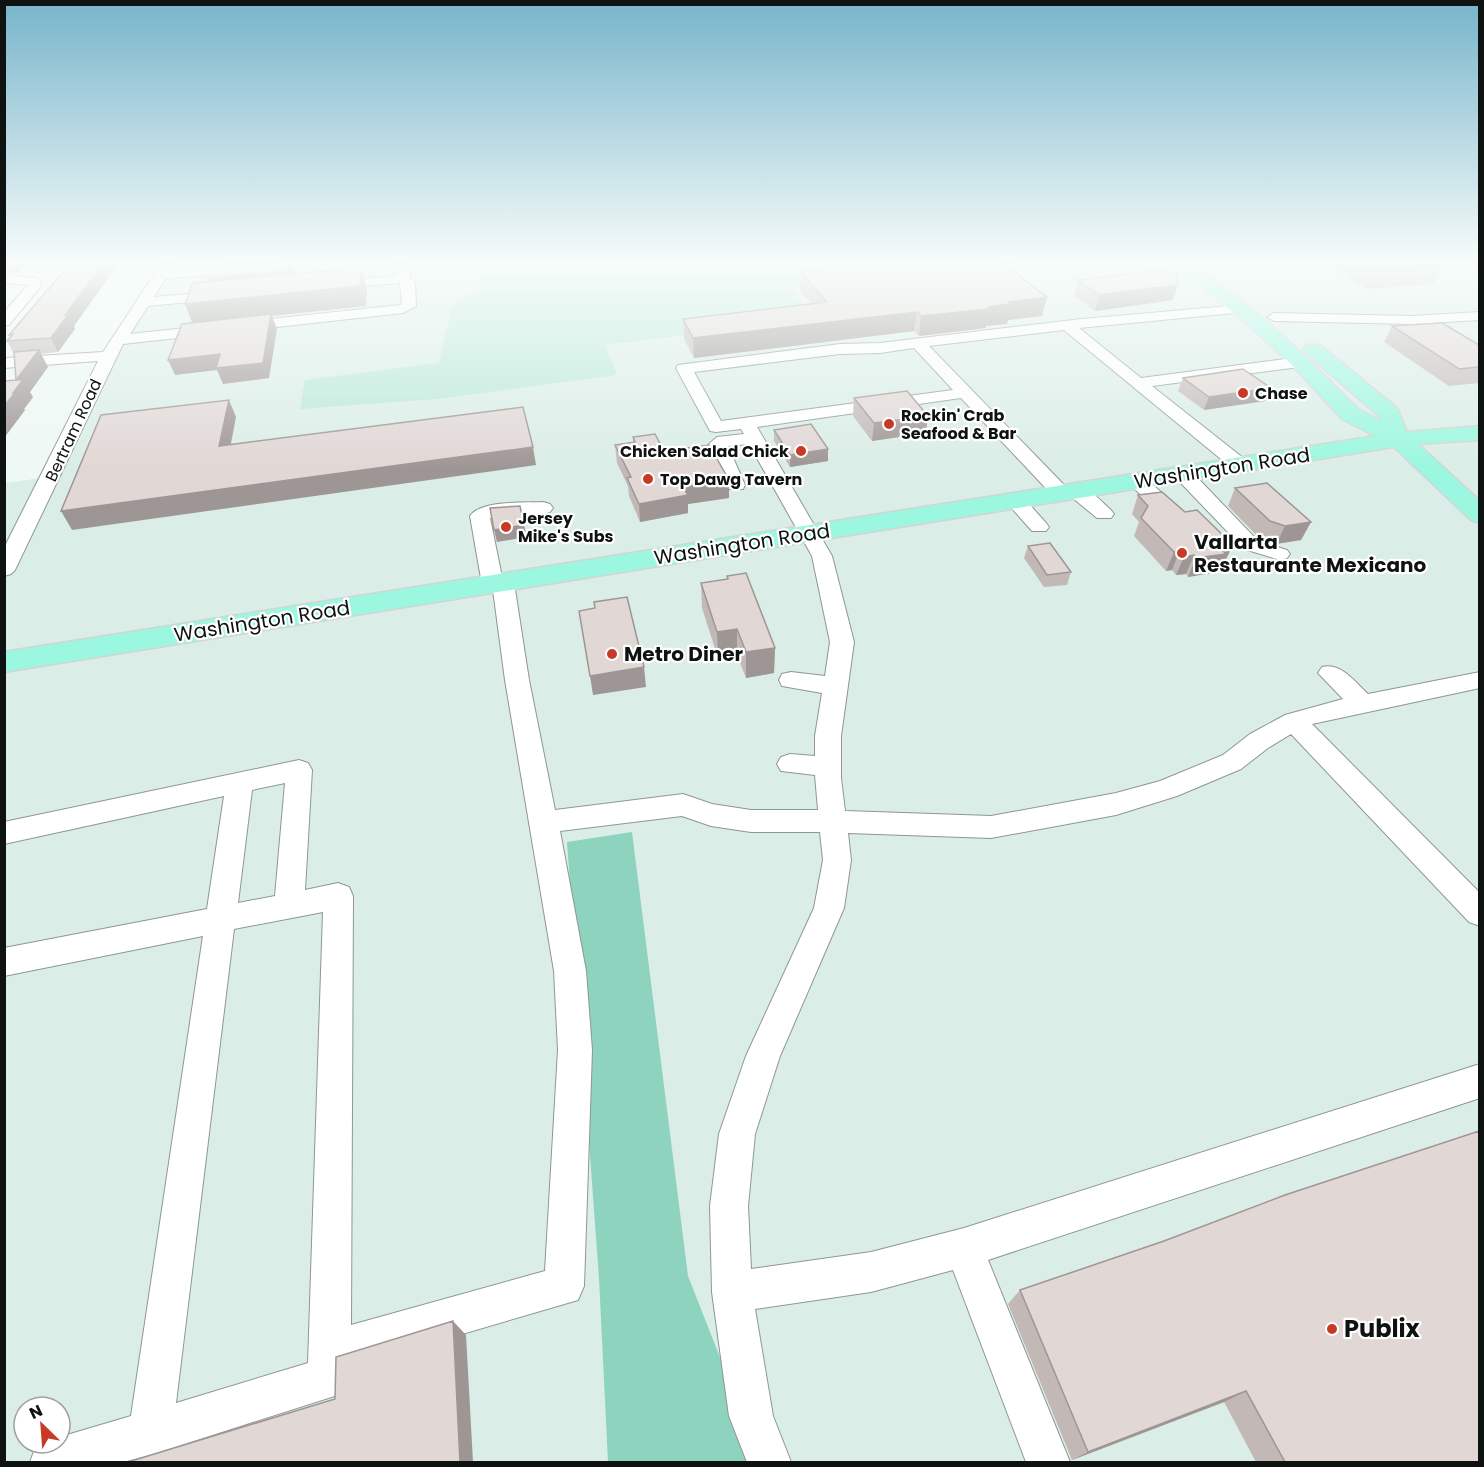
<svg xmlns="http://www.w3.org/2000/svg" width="1484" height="1467" font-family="Poppins,sans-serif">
<rect width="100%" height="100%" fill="#eef8f4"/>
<!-- built -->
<path fill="#daede6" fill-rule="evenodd" d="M168,264h1311v1198h-1474v-979l36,-5zM24,1407h36v36h-36z"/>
<!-- green -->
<path fill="#b9e7d8" d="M482,264h385l-15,2 13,14 -75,8 25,31 -210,26 12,30 -180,24 -137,10 5,-29 134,-17 13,-57 26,-17z"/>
<!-- forest -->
<path fill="#8dd3be" d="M632,832l56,444 73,186h-153l-9,-184 -32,-436z"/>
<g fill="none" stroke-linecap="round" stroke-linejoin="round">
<defs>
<path id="minor" d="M161,264h14l-4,6 60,-6h48l-7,4 -107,11 -11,18 66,-6 7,4 -7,4 -72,7 -18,28 270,-29 2,-1 -2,-21 -69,6 -7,-4 7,-4 65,-5 -1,-12h14l1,14 5,5 1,23 -13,7 -280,31 -108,226 -4,4 -7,2v-28l94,-187 -94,7v-10l99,-6z
M1002,264h15l-7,4z
M4,275l33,3 5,7 -33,40 -5,1v-14l24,-27 -24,-2z
M1240,305l5,1 2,3 -2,3 -166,16 62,50 159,-21 6,2 2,3 -2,3 -6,2 -148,19 95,75 2,4 -2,4h-14l-169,-139 -135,16 139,143c15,-10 31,11 43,21l3,4 -3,4h-14l-28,-23 -8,4 -7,-2 -93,-99 -204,29 75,129 22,86 -13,94v42l4,33 146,5 125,-23 44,-12 63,-26 27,-21 35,-19 58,-16 -25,-26 4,-6c19,-5 33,15 46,27l112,-22v16l-168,36 168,169v33l-11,-4 -178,-188 -23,14 -27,21 -64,27 -61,19 -125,23 -143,-5 3,27 -7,48 -64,148 -25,78 -7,72 3,63 120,-17 93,-24 516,-164v34l-492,162 82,202h-44l-73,-192 -82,22 -116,17 18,107 18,46h-44l-18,-46 -17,-124 -2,-86 9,-72 27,-78 68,-148 9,-48 -3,-28h-69l-40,-6 -29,-10 -122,15 26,140 6,79 -8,236 -6,14 -228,67v11l-6,15 -194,62 -27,7h-93l6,-16 8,-3h16v-6l71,-21 72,-480 -199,40v-28l203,-39 17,-113 -220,48v-22l295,-62 9,3 4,7 -7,120 33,-7 11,4 4,9 -2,429 194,-54 13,-221 -4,-79 -49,-291 -12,-90 -8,-1 -3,-5 -12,-68c11,-16 54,-13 73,-14l7,2 3,4 -3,4 -7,2 -53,4 12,59 9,1 3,5 15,97 26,130 128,-16 29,10 39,6h67l-3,-35 -34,-4 -4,-7 4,-7 9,-3 25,2v-20l7,-43 -40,-7 -3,-6 3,-6 9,-2 34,4 5,-34 -18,-86 -63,-112 -21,2 17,39 -2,4h-14l-20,-45 8,-7 27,-3 -3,-5 -25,3 -6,-1 -34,-63 2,-3 162,-21 40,-1 202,-24zM914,348l39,42 -232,31 -27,-49 146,-18 40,-1zM285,783l-10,113 -37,7 14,-113zM323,912l-15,451 -132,40 58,-474z
M1480,312v8l-68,4 -138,-3 -7,-4 7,-4 138,3z
M1183,468l7,2 68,71 29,9 3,4 -3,4 -7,2 -36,-11 -68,-71 -2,-4 2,-4z
M1137,475l7,2 34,30 3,4 -3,4h-14l-34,-30 -2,-4 2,-4z
M1015,494l7,2 24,27 3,4 -3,4h-14l-24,-27 -3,-4 3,-4z"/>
<path id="major" d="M1174,264h19l67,51 47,43 51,51 23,12 -2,-5 -73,-63 -3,-4 3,-4h14l77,63 10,24 73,-6v14l-62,4 62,57v22l-9,-3 -77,-73 -1390,225v-20l1371,-216 -33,-17 -49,-53 -47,-43z"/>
</defs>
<!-- minor casing -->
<use href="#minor" stroke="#8e9793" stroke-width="2"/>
<!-- major casing -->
<use href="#major" stroke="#d4d4d4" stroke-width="3"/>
<!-- minor -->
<use href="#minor" fill="#fff" fill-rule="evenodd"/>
<!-- major -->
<use href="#major" fill="#9bf7df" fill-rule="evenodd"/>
</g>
<!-- wall -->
<path fill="#c2b9b7" d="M4,264h23l-10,10 -13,-1z
M70,264h48l-44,62 1,3 -17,23 -18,2 8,13 -18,25 3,5 -9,12 1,1 -21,28v-57l12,-1 -2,-26 -7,-13 3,-4 -1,-2z
M860,264h144l38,52 -34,4 -1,4 -21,2v2l-67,8 -5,-5 -220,27 -10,-19 -1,-20 128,-15 -11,-13 1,-19 58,-6z
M1327,264h116l1,1 -10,19 -68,5z
M1078,280l100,5 -5,15 -78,11 -21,-16z
M1392,326l87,19v38l-30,3 -65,-44z
M1183,378l82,23 -61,9 -26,-19z
M854,398l72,35 -54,8 -19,-25z
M774,430l54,19v12l-38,6 -16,-26z
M633,437l96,43v18l-41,6v9l-48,9 -11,-26 -1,-10 -11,-23 -2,-18 18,-3z
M1235,488l76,34 -10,18 -25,4 -15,-4 -33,-34z
M1138,495l47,17 48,33 -9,18 -2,1 -4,8 -30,5 -2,-3 -10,1 -4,-5 -6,1 -32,-35 5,-14 -7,-8z
M1028,546l43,26 -4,13 -23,2 -20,-29z
M727,576l48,72 -1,25 -28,5 -9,-23 -19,3 -16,-50 -1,-25 26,-4z
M1020,1290l459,172h-223l-32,-60 -152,58 -64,-156z"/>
<!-- shaded-wall -->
<path fill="#9e9695" d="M12,264h15l-10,10z
M103,264h15l-44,62 1,3 -17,23 -7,-14 14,-23z
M289,264h6l-3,19 -80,7 -4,-12z
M361,268l6,20 -1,18 -94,10 5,13 -8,49 -46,6 -6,-14 -42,5 -7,-15 52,-6 43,9 -70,-38 -8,-21z
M1178,285l-5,15 -78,11 4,-16z
M1047,297l-5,19 -34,4 -1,4 -21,2v2l-67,8 2,-20 67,-9 20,-5z
M917,312l-3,19 -220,27 -1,-20z
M39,350l9,17 -18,25 3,5 -9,12 1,1 -21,28v-32l9,-13 3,-13z
M1271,388l-6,13 -61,9 5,-13z
M229,400l7,17 -9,47 -8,-18z
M928,416l-2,17 -54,8 2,-18z
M533,447l3,18 -464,65 -11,-19z
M828,449v12l-38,6v-12z
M729,480v18l-41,6v9l-48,9 -1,-18 44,-17z
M1311,522l-10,18 -25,4 9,-18z
M524,525l3,12 -30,5 -3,-12z
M1233,545l-9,18 -2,1 -4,8 -30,5 8,-19 23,-11z
M1174,552h5l-7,18 -6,1z
M1194,555l-8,19 -10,1 8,-18z
M737,629v26l-19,3 -1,-26z
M775,648l-1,25 -28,5v-26z
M644,667l2,20 -53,8 -3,-19z
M453,1321l13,14 7,127h-13z
M1246,1391l-22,11 -152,58 16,-8z"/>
<!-- building -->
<path fill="#e1d7d5" stroke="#9e9695" stroke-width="1.5" d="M70,264h33l-38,51h3l-17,23 -44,3 6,-7 -4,1z
M212,264h77l-1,7 -80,7z
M874,264h130l43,33 -39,5 3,2 -23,3 1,2 -68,7 -4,-4 -224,26 -10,-19 144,-17 -26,-30z
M1366,264h77l1,1 -69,4z
M361,268l-1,18 -175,18 8,-21z
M1175,268l3,17 -79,10 -21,-15z
M271,314l-8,49 -47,5 4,-14 -52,6 14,-36z
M1442,323l37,22v22l-20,2 -67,-43z
M39,350l-23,30h7l-10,13h2l-11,13v-25l12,-1 -2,-28z
M1243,369l28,19 -62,9 -26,-19z
M907,391l21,25 -54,7 -20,-25z
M229,400l-10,46 304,-39 10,40 -472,64 40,-96z
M811,424l17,25 -38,6 -16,-25z
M655,434l9,17 45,-6 20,35 -46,7 5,8 -49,9 -12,-26 4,-1 -16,-32 20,-3 -2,-5z
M1267,483l44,39 -26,4 -15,-5 -35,-33z
M1162,492l23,20 12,-2 36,35 -14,2 7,7 -30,4 -2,-3 -10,2 -5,-5h-5l-33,-34 7,-12 -10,-11z
M520,506l4,19 -30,5 -4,-22z
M1050,543l21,29 -24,3 -19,-29z
M746,573l29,75 -29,4 -9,-23 -20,3 -16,-49 27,-4 -1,-3z
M627,597l17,70 -54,9 -11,-65 16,-3 -1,-6z
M1479,1131v331h-194l-39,-71 -158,61 -68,-162 144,-49 121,-46z
M453,1321l7,141h-332l207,-63 1,-42z"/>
<!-- sky -->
<linearGradient id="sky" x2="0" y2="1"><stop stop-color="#77b4cb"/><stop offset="0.56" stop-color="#f7fcfa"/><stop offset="1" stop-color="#f7fcfa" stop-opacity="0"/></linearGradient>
<rect width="1484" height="469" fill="url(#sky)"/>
<!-- markers -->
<g fill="#c73b26" stroke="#fff" stroke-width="2">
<circle cx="1243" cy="393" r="6"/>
<circle cx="889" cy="424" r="6"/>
<circle cx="801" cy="451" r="6"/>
<circle cx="648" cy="479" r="6"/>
<circle cx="506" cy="527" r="6"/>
<circle cx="1182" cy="553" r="6"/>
<circle cx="612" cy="654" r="6"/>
<circle cx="1332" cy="1329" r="6"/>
</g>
<g text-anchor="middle" stroke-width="4.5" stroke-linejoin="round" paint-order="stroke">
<!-- far-poi labels -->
<g font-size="16" font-weight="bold" fill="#0e1211" stroke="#fff" text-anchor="start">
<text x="1255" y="399">Chase</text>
<text x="901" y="421">Rockin' Crab<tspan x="901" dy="18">Seafood &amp; Bar</tspan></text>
<text x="789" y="457" text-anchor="end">Chicken Salad Chick</text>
<text x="660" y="485">Top Dawg Tavern</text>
<text x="518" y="524">Jersey<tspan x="518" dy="18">Mike's Subs</tspan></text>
</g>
<!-- far-street labels -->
<g font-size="16" fill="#0e1211" stroke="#fff">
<text transform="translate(73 430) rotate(-65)" y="6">Bertram Road</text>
</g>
<!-- street labels -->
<g font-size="20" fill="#0e1211" stroke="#fff">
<text transform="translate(1222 468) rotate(-9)" y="7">Washington Road</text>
<text transform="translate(742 544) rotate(-9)" y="7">Washington Road</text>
<text transform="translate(262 621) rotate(-9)" y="7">Washington Road</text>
</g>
<!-- poi labels -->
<g font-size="20" font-weight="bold" fill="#0e1211" stroke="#fff" text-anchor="start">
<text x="1194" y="549">Vallarta<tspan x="1194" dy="23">Restaurante Mexicano</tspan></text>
<text x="624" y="661">Metro Diner</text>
</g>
<!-- near-poi labels -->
<g font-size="24" font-weight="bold" fill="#0e1211" stroke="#fff" text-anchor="start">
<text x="1344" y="1337">Publix</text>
</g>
</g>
<!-- border -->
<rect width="1484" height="1467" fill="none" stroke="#0e1211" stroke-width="12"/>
<!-- north arrow -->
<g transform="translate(42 1425) rotate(335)"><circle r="28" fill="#ffffff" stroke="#9fa0a0" stroke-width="1.5"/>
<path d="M0-4.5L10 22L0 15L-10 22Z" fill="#c73b26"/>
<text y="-9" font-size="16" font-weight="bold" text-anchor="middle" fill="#0e1211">N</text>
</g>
</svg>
